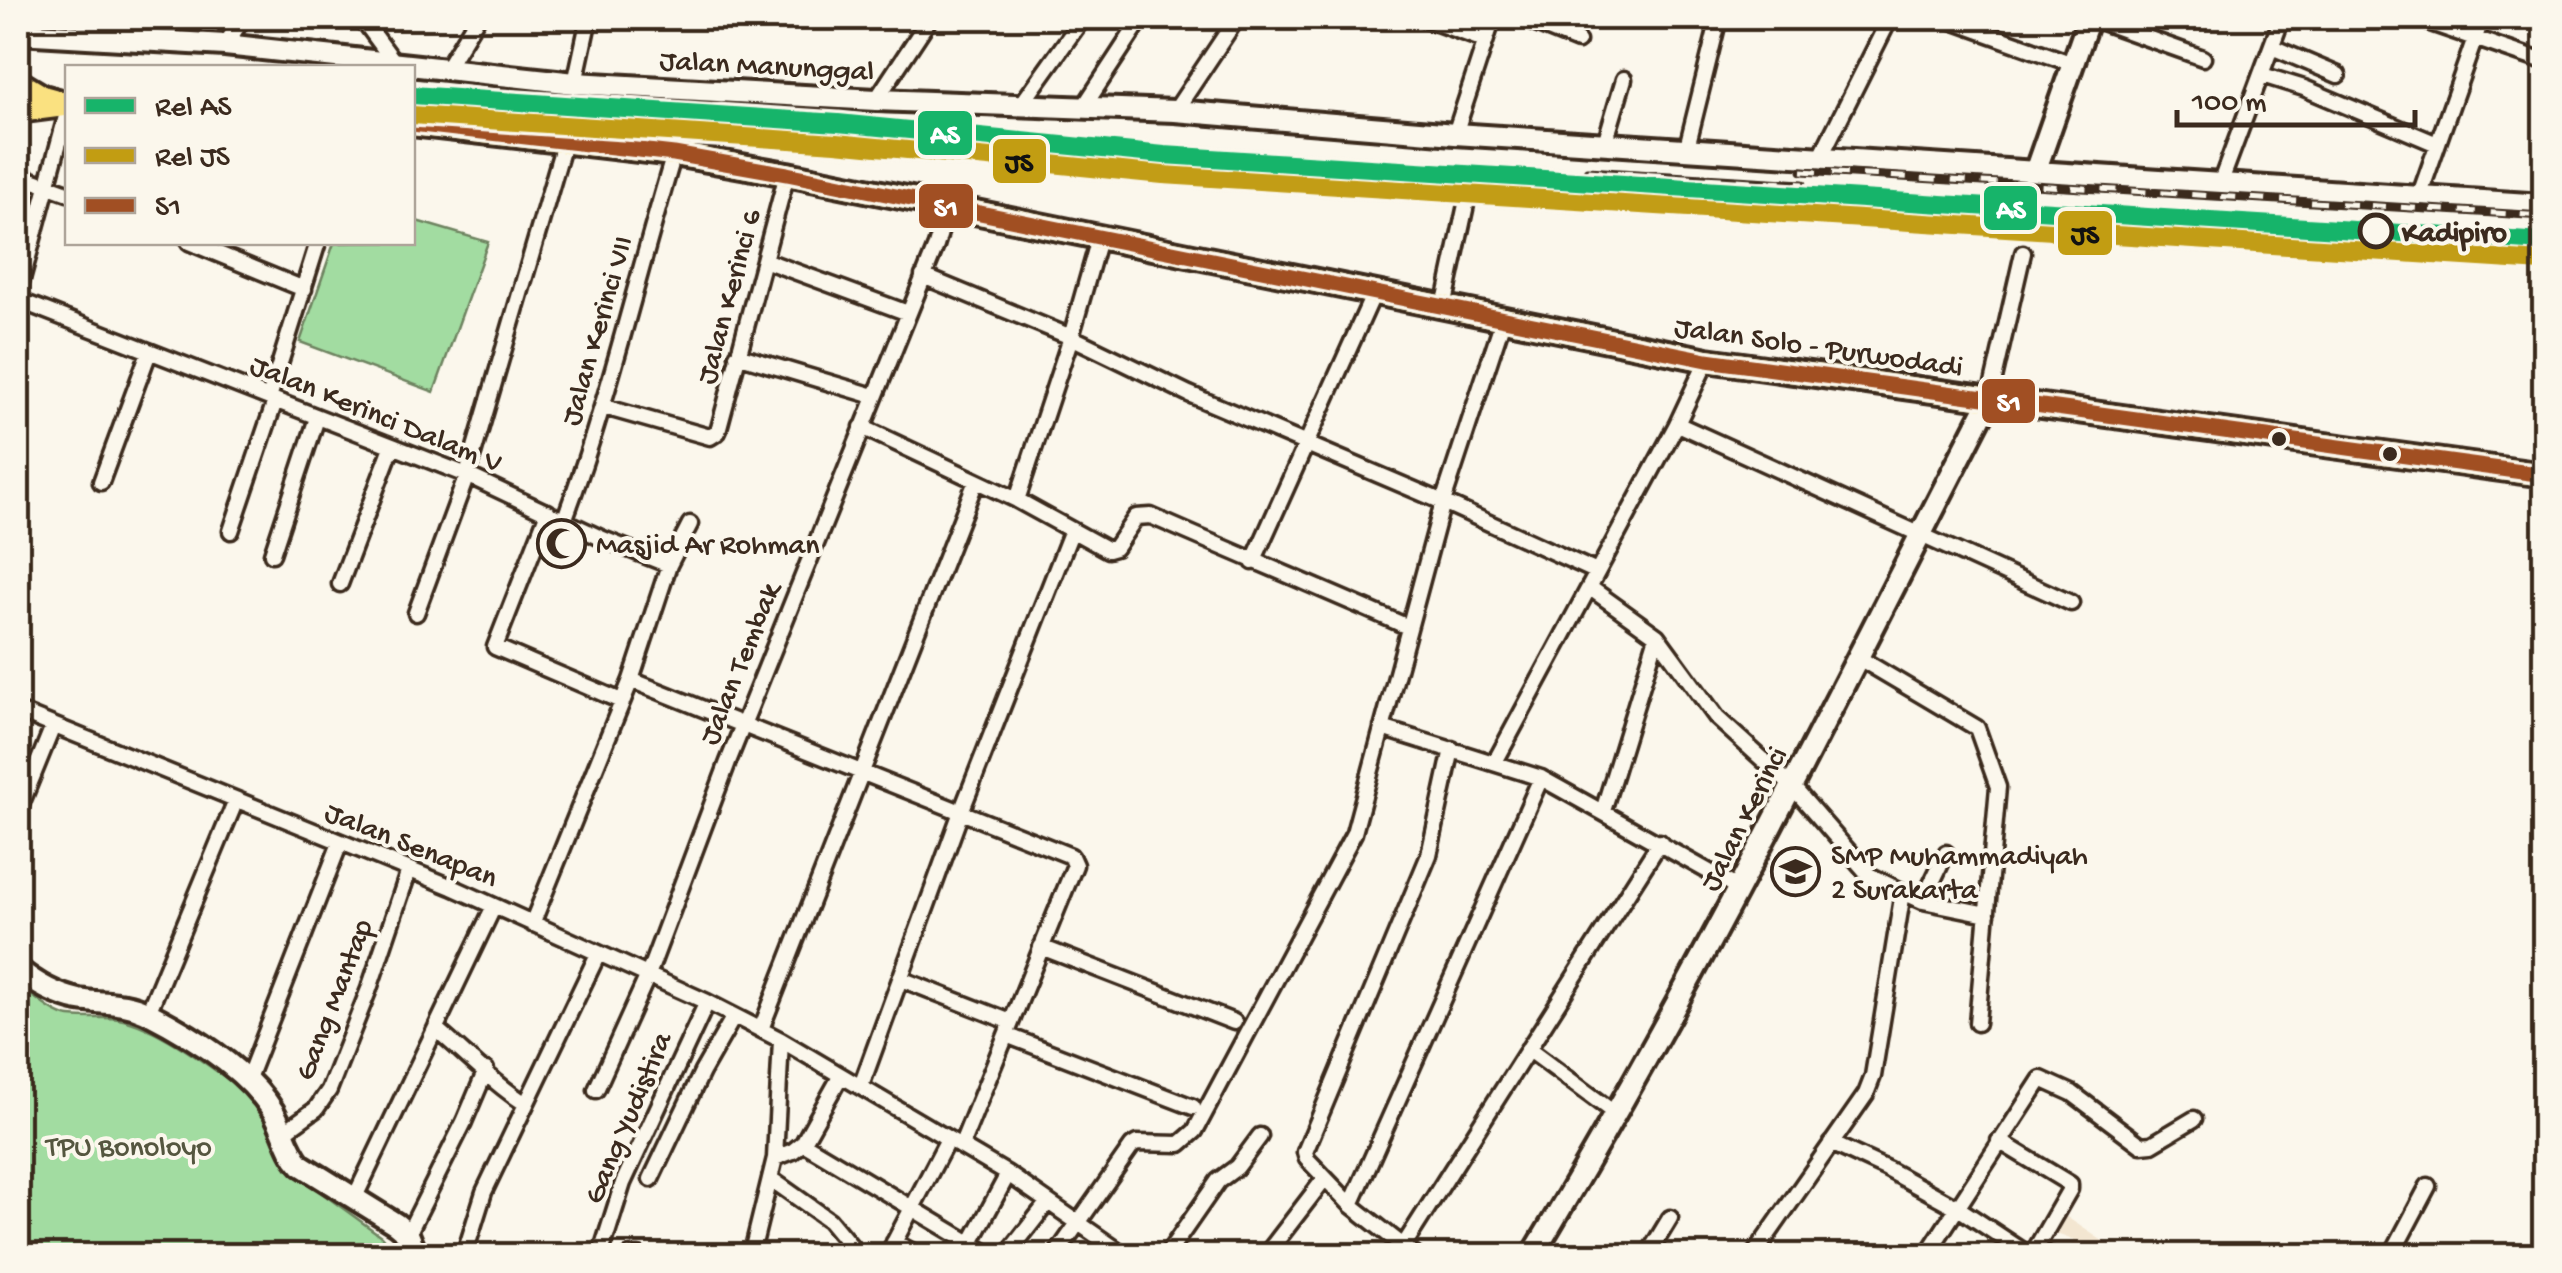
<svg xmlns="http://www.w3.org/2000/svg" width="2562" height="1273" font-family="'Gochi Hand',sans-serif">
<rect width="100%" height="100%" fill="#fbf7ec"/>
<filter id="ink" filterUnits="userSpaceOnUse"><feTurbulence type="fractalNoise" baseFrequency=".01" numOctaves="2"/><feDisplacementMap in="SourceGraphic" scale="20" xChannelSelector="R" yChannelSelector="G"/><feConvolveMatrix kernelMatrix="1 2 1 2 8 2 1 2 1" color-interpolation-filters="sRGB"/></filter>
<g filter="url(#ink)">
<!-- built -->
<path fill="#f3e6d1" d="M2062,1214l56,37 -3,4 -47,-1 5,-14 -22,-8z"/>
<!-- green -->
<path fill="#a2dca1" stroke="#6e8360" stroke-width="2.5" d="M413,220l75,22 -54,150 -134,-50 34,-99 78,-1z
M18,985c14,9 35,30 52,32 34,4 40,-5 76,11 32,14 112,68 130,98 10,18 5,32 21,49l84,61 16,19h-379z"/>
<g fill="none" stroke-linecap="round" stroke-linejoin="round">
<defs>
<path id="street" d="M356,18l11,7 27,37
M1423,18l61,22
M1521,18l57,23
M1693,18l24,5
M1944,18l129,46
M2091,18l112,40
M2416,18l128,44
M225,45l18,-27
M2272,47l66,28
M446,69l31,-51
M2262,75l42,13 133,56
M575,83l14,-65
M876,100l54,-82
M1021,105l62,-87
M1083,108l59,-90
M1175,111l62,-93
M1455,134l38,-116
M1605,143l19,-64
M1687,147l32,-129
M1820,158l70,-140
M18,175l50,18
M2220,184l62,-166
M2419,197l63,-179
M189,242l115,47
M764,260l144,53
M923,276l148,61 118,57 254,108 154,70
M18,294l50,-185
M18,300l449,175 136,64 66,26 21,-41
M1444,307l23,-107
M737,355l137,41
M269,398l49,-156
M1989,401l34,-148
M604,407l106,30 8,-5 69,-258
M1677,424l394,179
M862,427l155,73 91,50 7,-2 21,-31 15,-1c86,38 172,73 257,111
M101,482l48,-130
M1017,500l54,-163 29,-102
M548,512l-53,135 126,54
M565,518c44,-118 72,-242 109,-364
M231,531l44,-130
M272,554l45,-136
M1253,562l121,-269
M340,584l52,-137
M1589,587l68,49 60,82 75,68 77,89 34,17 -30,184 -7,18 -113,162
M416,613l51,-138 98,-335
M1859,658l118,70 21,59 -21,236
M631,680l38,-115
M18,711l434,176 255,115 74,38 227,134 118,82
M1382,728l159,50 199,111
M1495,762l182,-338 30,-64
M1603,811l54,-175
M18,812l35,-86
M1903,892l20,9 64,13
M1923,901l23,-48
M532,924l99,-244 440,176 4,9 -114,281
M1041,947l193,75
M901,979l110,43
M148,1013l88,-213
M436,1029c30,25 57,54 90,75
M761,1029l215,-548
M1006,1035l187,72
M1528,1049l89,66
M247,1081l93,-238
M861,1086l100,-274 111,-282
M596,1090l52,-115 80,-213 208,-516 12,-40
M284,1132l32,-23 13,-19 40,-101 40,-119
M1999,1141l71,43v5l-38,66
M803,1143l37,-66
M1831,1143l56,26 71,39 68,45 18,-1 6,4
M775,1158l18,-7 10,-8 189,113
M651,1179l51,-107 32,-56
M771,1179l58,41 30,36
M354,1199l140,-293
M1351,1205l190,-427
M408,1234l56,-112 22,-52
M894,1242l26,14
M464,1256l20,-64 114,-238
M600,1256l23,-73 84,-181
M630,1256h9
M751,1256l24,-98 6,-118
M887,1256l61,-117
M964,1256l44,-82
M1006,1256l42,-54
M1055,1256l77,-110 5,-3 43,1 15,-13 159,-298 89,-331 60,-182
M1166,1256l52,-75 19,-14 23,-31
M1265,1256l60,-78
M1397,1256l263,-414
M1416,1256l-65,-51 -44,-46 -2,-7 124,-297 23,-106
M1647,1256l23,-38
M1926,1256l115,-177 31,14 69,52 11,-1 42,-25
M2391,1256l37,-70"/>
<path id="secondary" d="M18,33l207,12 350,38 301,17 299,11 280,23 1089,71
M2035,172l54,-154
M18,969c18,15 37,26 61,31 23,4 45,1 67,12 45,23 100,56 127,99 11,18 14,39 28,54l95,59 12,10 9,22
M1532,1256c168,-278 309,-568 457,-855"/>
<path id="primary" d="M18,82l25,15 25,7
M18,111l46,-6
M412,124l262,30 113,20 920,186 837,115"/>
</defs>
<!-- street casing -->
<use href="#street" stroke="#3b2a1e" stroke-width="21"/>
<!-- secondary casing -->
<use href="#secondary" stroke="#3b2a1e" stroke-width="28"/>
<!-- primary casing -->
<use href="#primary" stroke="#3b2a1e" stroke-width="30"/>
<!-- street -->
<use href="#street" stroke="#fbf7ec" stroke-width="14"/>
<!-- secondary -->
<use href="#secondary" stroke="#fbf7ec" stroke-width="20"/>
<!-- primary -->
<use href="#primary" stroke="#fae180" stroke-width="22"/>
<defs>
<path id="rail" d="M1587,171l216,13
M1802,171l742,45"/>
</defs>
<!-- rail casing -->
<use href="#rail" stroke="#3b2a1e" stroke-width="9"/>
<!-- rail -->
<use href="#rail" stroke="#fbf7ec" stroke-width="5" stroke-dasharray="15" stroke-linecap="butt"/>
<defs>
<path id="bus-1" d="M412,124l262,30 113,20 920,186 837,115"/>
</defs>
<!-- bus-1 casing -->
<use href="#bus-1" stroke="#fbf7ec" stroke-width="22"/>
<!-- bus-1 -->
<use href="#bus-1" stroke="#a14f23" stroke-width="15"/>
<defs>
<path id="rail-1" d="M412,95l426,28 326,32 1380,87"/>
<path id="rail-2" d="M412,115l424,28 327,32 1380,87"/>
</defs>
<!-- rail-1 casing -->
<use href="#rail-1" stroke="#fbf7ec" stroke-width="25"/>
<!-- rail-2 casing -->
<use href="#rail-2" stroke="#fbf7ec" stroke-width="25"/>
<!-- rail-1 -->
<use href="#rail-1" stroke="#17b46a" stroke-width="18"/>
<!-- rail-2 -->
<use href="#rail-2" stroke="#c29d12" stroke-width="18"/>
</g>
</g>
<!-- icons -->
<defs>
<symbol id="mosque-ring" viewBox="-11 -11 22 22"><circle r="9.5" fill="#fbf7ec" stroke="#3b2a1e" stroke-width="1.5"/><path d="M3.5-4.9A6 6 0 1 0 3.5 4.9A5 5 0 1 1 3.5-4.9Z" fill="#3b2a1e"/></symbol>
<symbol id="school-ring" viewBox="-11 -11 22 22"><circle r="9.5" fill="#fbf7ec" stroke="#3b2a1e" stroke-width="1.5"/><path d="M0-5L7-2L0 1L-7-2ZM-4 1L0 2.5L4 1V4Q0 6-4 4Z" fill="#3b2a1e"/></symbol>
</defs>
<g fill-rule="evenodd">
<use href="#mosque-ring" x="534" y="516" width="55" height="55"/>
<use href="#school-ring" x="1768" y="844" width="55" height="55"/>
</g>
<!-- markers -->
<circle fill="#fbf7ec" stroke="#3b2a1e" stroke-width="5" cx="2376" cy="231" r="16"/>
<g fill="#3b2a1e" stroke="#fbf7ec" stroke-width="4">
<circle cx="2279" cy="439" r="9"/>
<circle cx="2390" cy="454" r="9"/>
</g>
<g text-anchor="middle" stroke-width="8" stroke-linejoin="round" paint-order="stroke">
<!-- street labels -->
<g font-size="30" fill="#3b2a1e" stroke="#fbf7ec">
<text transform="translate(767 64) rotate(3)" y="10">Jalan Manunggal</text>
<text transform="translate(727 296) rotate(-75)" y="10">Jalan Kerinci 6</text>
<text transform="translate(595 330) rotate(-74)" y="10">Jalan Kerinci VII</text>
<text transform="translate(1819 345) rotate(8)" y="10">Jalan Solo - Purwodadi</text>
<text transform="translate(377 412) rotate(22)" y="10">Jalan Kerinci Dalam V</text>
<text transform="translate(738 663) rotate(-68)" y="10">Jalan Tembak</text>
<text transform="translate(1742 818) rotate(-63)" y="10">Jalan Kerinci</text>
<text transform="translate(412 843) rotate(22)" y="10">Jalan Senapan</text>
<text transform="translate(332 999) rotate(-69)" y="10">Gang Mantap</text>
<text transform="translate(626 1117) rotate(-67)" y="10">Gang Yudistira</text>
</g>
<!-- stop labels -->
<g font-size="30" font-weight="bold" fill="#3b2a1e" stroke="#fbf7ec" text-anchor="start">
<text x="2402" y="241">Kadipiro</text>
</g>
<!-- poi labels -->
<g font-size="30" fill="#3b2a1e" stroke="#fbf7ec" text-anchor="start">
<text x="596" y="553">Masjid Ar Rohman</text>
<text x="1831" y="864">SMP Muhammadiyah<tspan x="1831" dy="34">2 Surakarta</tspan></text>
</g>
<!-- park labels -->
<g font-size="30" fill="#55563f" stroke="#fbf7ec">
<text x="129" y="1155">TPU Bonoloyo</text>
</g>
</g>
<g stroke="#fbf7ec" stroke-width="4">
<rect x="916" y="109" width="58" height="48" rx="10" fill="#17b46a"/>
<rect x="991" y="137" width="57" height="48" rx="10" fill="#c29d12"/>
<rect x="917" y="182" width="58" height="48" rx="10" fill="#a14f23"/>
<rect x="1982" y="184" width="57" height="48" rx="10" fill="#17b46a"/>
<rect x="2056" y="209" width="58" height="48" rx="10" fill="#c29d12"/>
<rect x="1980" y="377" width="57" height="48" rx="10" fill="#a14f23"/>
</g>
<g font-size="28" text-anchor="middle" font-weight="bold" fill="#fff">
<text x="945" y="143">AS</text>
<text x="946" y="216">S1</text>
<text x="2011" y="218">AS</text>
<text x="2009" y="411">S1</text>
</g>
<g font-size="28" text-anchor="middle" font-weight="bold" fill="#111">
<text x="1019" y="171">JS</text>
<text x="2085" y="243">JS</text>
</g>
<!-- margin -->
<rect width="2562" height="1273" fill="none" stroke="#fbf7ec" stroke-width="60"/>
<rect x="30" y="30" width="2502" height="1213" fill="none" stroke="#3b2a1e" stroke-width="4" filter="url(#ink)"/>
<!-- legend -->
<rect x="65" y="65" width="350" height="180" fill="#fbf7ec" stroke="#aea59a" stroke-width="2.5"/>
<rect x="85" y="98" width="50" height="15" fill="#17b46a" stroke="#aea59a" stroke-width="2.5"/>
<text x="155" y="115" font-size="30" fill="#3b2a1e">Rel AS</text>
<rect x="85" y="148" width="50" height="15" fill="#c29d12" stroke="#aea59a" stroke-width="2.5"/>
<text x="155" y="165" font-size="30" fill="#3b2a1e">Rel JS</text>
<rect x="85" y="198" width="50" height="15" fill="#a14f23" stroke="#aea59a" stroke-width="2.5"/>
<text x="155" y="215" font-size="30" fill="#3b2a1e">S1</text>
<!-- scale -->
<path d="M2177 110v15h238v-15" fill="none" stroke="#3b2a1e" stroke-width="5"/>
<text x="2192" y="110" font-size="30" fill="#3b2a1e" stroke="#fbf7ec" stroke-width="8" paint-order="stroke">100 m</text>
</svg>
